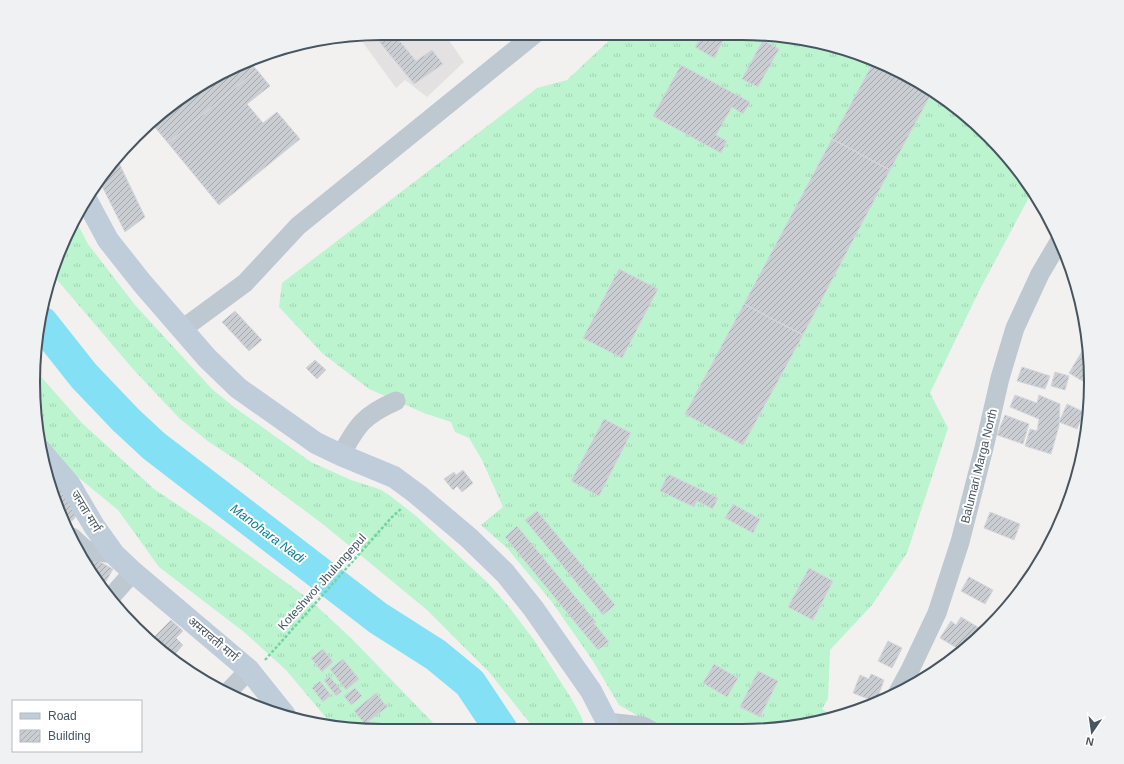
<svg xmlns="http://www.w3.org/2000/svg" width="1124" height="764" font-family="Arial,'Noto Sans Devanagari',sans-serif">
<defs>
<pattern id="grass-tufts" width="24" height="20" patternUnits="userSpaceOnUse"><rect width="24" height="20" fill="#bbf4cf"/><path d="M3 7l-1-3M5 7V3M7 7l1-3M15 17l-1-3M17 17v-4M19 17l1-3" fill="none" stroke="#a2d3b4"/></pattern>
<pattern id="building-hatch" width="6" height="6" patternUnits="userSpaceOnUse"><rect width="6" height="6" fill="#caced3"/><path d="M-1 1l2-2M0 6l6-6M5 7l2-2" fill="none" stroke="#a6aaaf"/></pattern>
</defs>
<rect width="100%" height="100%" fill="#f3f0f0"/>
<!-- education -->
<path fill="#e4e1e2" d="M382,33h67l-3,3 18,26 -37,35 -22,-17 -9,8 -37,-51z"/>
<!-- grass -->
<path fill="url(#grass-tufts)" d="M617,33h125l68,7 87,29 92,66 44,55 -54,101 -49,102 18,35 -41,125 -35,52 -42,45 -2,49 -6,10 13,8 -25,7 -68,7h-78l-45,-26 -26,-44 -41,-59 -45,-54 -26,-23 22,-18 -21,-47 -13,-22 -14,-6 -4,-10 -27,-9 -55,-24 -47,-36 -43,-46 3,-24 255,-195 30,-8z
M76,221l12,23 47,61 77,84 22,18 77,55 40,18 28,9 10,6 27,21 72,67 21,24 25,33 37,58 10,18 5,15h-50l-47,-59 -62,-62 -103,-85 -83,-62 -32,-21 -30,-24 -46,-49 -80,-94 6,-26z
M34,369l48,54 72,66 55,37 101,74 42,39 89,92h-59l-49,-5 -47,-56 -42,-38 -85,-65 -41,-57 -56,-46 -23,-28z"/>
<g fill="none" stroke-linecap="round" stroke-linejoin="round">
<!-- river -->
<path stroke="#84e1f5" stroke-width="33" d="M42,323l42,53 42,44 28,26 224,172 58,37 34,28 32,48"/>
</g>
<!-- building -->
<path fill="url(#building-hatch)" stroke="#d4d6dc" d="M382,33h11l23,28 16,-11 11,14 -29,20 -41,-50z
M703,33h24l-13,25 -19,-11z
M763,40l16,9 -21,38 -16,-8z
M874,61l13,5 20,11 24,17 -41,76 -58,-31z
M249,62l8,8 -89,73 -15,-18 35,-33z
M681,65l69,37 -7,12 -11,-7 -16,28 11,6 -6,12 -68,-37z
M257,70l13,16 -23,18 16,19 14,-11 23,27 -81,66 -51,-62z
M832,139l58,31 -87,165 -59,-31z
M117,159l28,58 -20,15 -26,-52 6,-11z
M619,269l39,20 -36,69 -39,-20z
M744,304l59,31 -60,110 -58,-31z
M235,311l27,29 -13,11 -27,-29z
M1087,343l4,39v4l-22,-13z
M315,360l11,10 -9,9 -11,-11z
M1022,367l28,9 -5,13 -28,-8z
M1055,372l14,4 -4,14 -14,-4z
M1015,395l22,8 2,-8 21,9 -1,22 -8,28 -26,-8 5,-17 7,2 2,-12 -29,-12z
M1067,404l17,8 -7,17 -18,-7z
M1005,415l24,9 -6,20 -26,-9z
M604,419l27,14 -32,63 -28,-15z
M463,470l10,13 -11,9 -5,-6 -4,4 -9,-11 10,-7 2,3z
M48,471l32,40 -8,10 -8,-6z
M668,474l50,24 -5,11 -16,-8 -3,6 -34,-16z
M733,504l27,15 -7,14 -28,-15z
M537,511l78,94 -12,10 -78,-95z
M990,512l30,12 -6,16 -30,-12z
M517,526l79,96 -13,10 -78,-95z
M79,550l34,19 -8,14 -8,-4 -17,-23z
M809,568l24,13 -20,39 -25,-13z
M969,577l24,13 -8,14 -24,-13z
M961,617l20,12 -9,14 -10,8 -22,-13 11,-17 5,4z
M171,620l12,11 -7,7 7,7 -10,11 -19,-19z
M594,623l15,19 -11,8 -15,-18z
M888,641l14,7 -10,20 -14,-7z
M323,649l10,13 -11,10 -11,-14z
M343,659l16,20 -13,11 -16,-21z
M714,664l24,14 -11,19 -24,-14z
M758,671l20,10 -18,36 -20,-10z
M871,674l13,6 -8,22 -23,-9 7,-18 9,4z
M329,676l13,15 -6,5 -12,-16z
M320,681l11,14 -8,7 -11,-14z
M355,688l7,8 -11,9 -7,-9z
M376,693l11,14 -22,17 -11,-13z"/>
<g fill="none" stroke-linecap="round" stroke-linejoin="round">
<!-- path -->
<path stroke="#70d59f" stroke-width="2.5" stroke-dasharray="3 2" stroke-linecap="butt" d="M265,660l127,-143 10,-9"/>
<!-- minor -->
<path stroke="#bdc8d1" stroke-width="19" d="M181,330l64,-47 53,-57 238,-193
M341,455c16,-30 23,-40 55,-54
M72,537l14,13 28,4
M111,597l22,-25
M898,692l12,-22 27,-57 23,-71 24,-94 16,-70 15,-50 25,-54 20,-34
M226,694l23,-24
M607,722l36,4 9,5"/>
<!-- secondary -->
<path stroke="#bfccd9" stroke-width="22" d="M87,201l21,39 34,43 65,75 31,30 78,55 25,12 53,22 23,17 52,44 36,35 28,35 58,83 16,31 2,9
M40,450l30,35 24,41 20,28 19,18 116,98 36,45"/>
</g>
<g text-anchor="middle" stroke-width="4" stroke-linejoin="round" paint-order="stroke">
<!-- street labels -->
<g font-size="12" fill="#465560" stroke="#fff">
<text transform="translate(979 466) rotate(-76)" y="4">Balumari Marga North</text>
<text transform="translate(86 511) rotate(59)" y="4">जनता मार्ग</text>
<text transform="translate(322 582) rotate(-48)" y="4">Koteshwor Jhulungepul</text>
<text transform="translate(213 639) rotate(40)" y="4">अमरावती मार्ग</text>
</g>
<!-- water labels -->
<g font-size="13" font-style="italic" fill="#037e97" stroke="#fff">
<text transform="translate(268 533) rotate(37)" y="5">Manohara Nadi</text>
</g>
</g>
<!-- crop -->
<path d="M0 0H1124V764H0ZM382 40H742A342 342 0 0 1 1084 382V382A342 342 0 0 1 742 724H382A342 342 0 0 1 40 382V382A342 342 0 0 1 382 40Z" fill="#f0f1f2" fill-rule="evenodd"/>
<path fill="none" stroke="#465560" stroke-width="2" d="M382 40H742A342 342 0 0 1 1084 382V382A342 342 0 0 1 742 724H382A342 342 0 0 1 40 382V382A342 342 0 0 1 382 40Z"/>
<!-- legend -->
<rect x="12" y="700" width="130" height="52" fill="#ffffff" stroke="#b5bbbf"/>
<rect x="20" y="713" width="20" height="6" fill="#bfccd9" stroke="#b5bbbf"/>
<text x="48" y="720" font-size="12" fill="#465560">Road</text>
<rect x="20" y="730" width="20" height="12" fill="url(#building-hatch)" stroke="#b5bbbf"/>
<text x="48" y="740" font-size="12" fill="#465560">Building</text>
<!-- north arrow -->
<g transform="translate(1092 732) rotate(193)" stroke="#ffffff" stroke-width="3" paint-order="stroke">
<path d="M0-3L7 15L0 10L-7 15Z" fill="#465560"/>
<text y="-6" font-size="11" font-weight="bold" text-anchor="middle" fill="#465560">N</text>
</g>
</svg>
